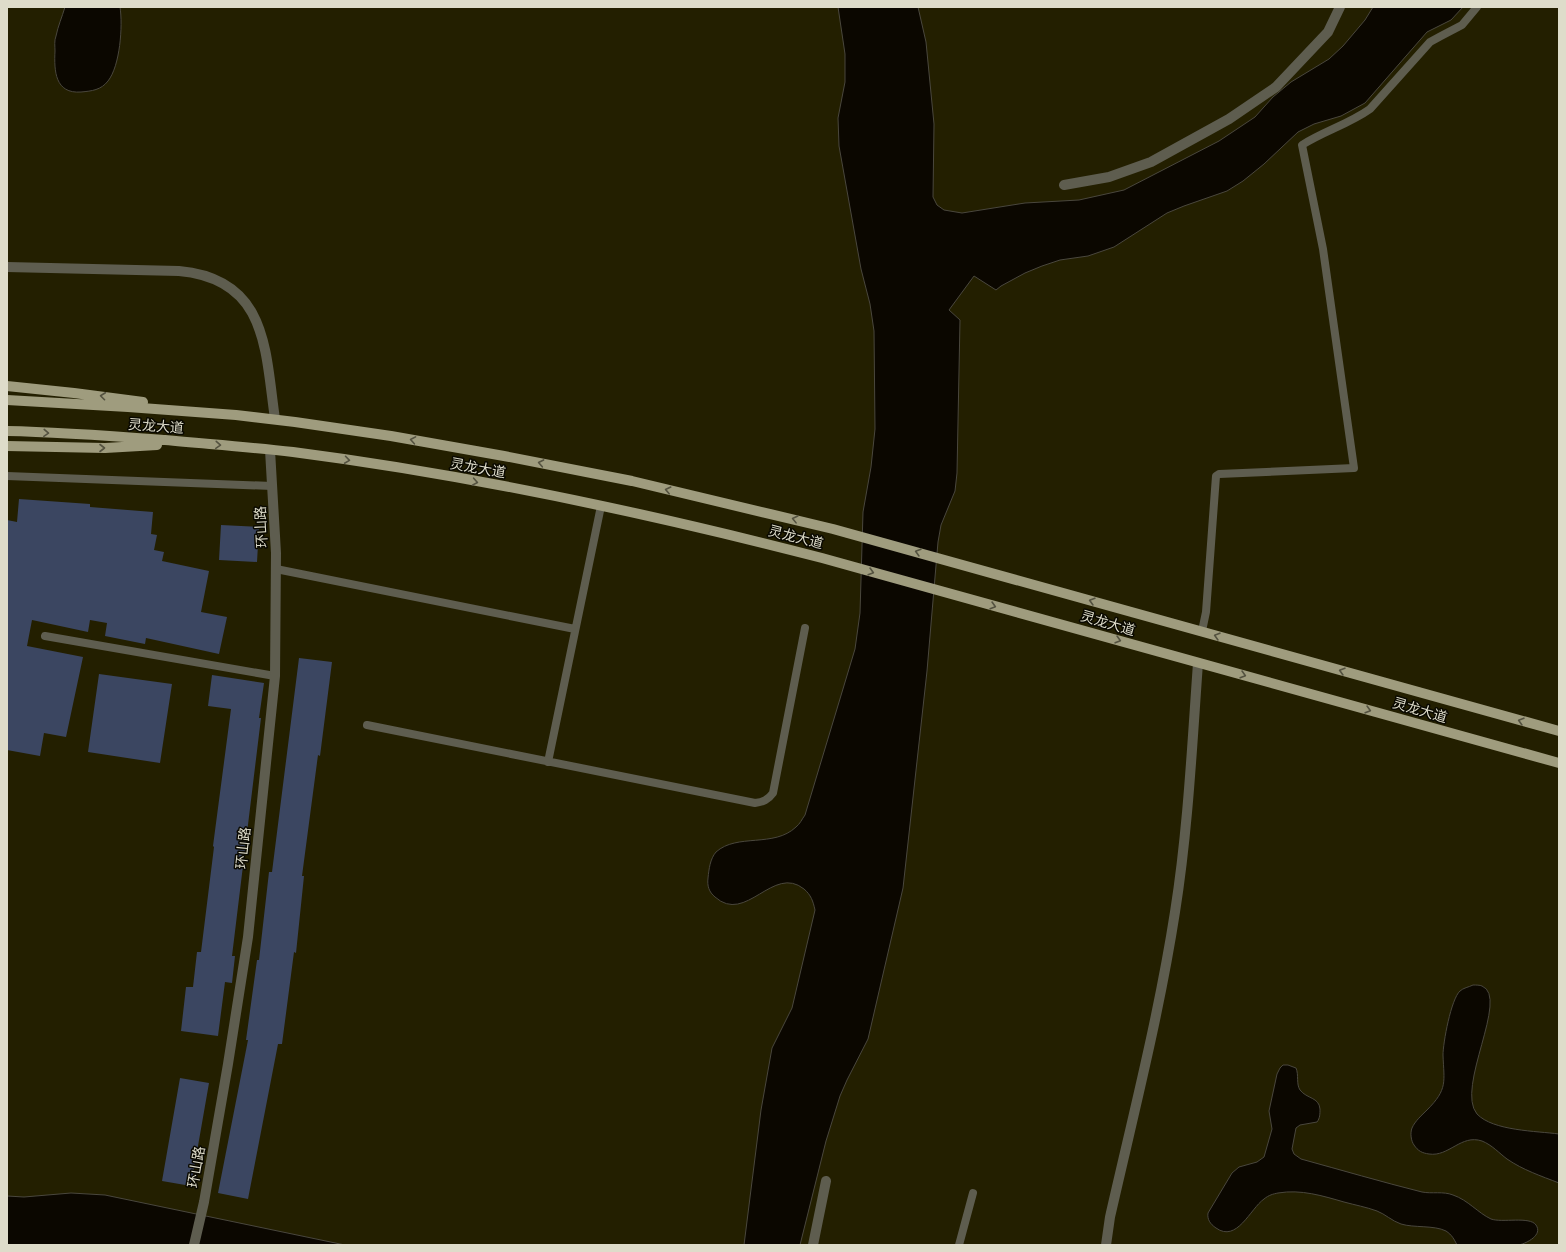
<svg xmlns="http://www.w3.org/2000/svg" width="1566" height="1252" font-family="'Source Sans 3','Noto Sans SC',sans-serif">
<rect width="100%" height="100%" fill="#231f00"/>
<!-- water -->
<path fill="#0b0700" stroke="#4a473d" d="M65,7h55c3,19 0,59 -12,74 -7,9 -16,10 -27,11 -26,2 -27,-21 -26,-41 0,-5 -1,-10 1,-15 2,-10 6,-19 9,-29z
M838,7h80l8,35 8,82 -1,73 4,8 7,5 18,3 63,-10 54,-3 45,-10 95,-49 36,-24 18,-20 18,-15 38,-23 14,-13 22,-26 8,-13h90l-12,13 -24,12 -62,71 -24,13 -27,8 -16,8 -34,32 -21,17 -16,10 -43,15 -17,7 -53,34 -26,9 -28,4 -18,6 -17,7 -24,13 -5,4 -22,-14 -25,34 11,10 -3,153 -2,18 -14,34 -3,17 -11,129 -24,217 -35,151 -21,41 -7,16 -14,45 -26,104h-56l17,-135 11,-62 20,-40 23,-98c-2,-9 -4,-15 -11,-21 -31,-25 -58,36 -89,8 -6,-5 -8,-11 -7,-19 1,-9 2,-19 8,-26 21,-19 58,-4 80,-25 4,-3 6,-8 9,-12l50,-166 5,-36 3,-101 8,-45 4,-38 -1,-98 -4,-27 -9,-35 -22,-123 -1,-28 7,-36v-28z
M1473,985c3,0 7,0 9,1 28,11 -27,102 -5,128 16,17 60,17 82,20v49c-18,-7 -36,-13 -52,-24 -8,-6 -15,-14 -25,-18 -21,-7 -33,16 -53,13 -7,-1 -11,-3 -15,-9 -3,-4 -4,-12 -2,-17 3,-7 10,-13 15,-18 21,-21 17,-28 16,-55 0,-12 8,-56 17,-64 3,-3 9,-4 13,-6z
M1283,1065h5l8,3c3,7 0,16 4,22 7,9 19,7 20,19 0,5 0,9 -3,13l-17,3 -4,3 -4,21 2,5 7,5c40,11 81,23 121,33 10,2 21,-1 31,3 15,5 25,18 38,24 11,4 39,-3 45,6 7,10 -9,18 -17,20h-62c-3,-6 -5,-10 -11,-14 -12,-6 -32,-3 -45,-7 -9,-3 -16,-10 -24,-13 -11,-4 -22,-6 -33,-9 -21,-6 -43,-13 -66,-9 -5,1 -9,2 -14,6 -14,10 -27,44 -48,29 -6,-4 -9,-9 -8,-15l24,-40 7,-6 18,-5 7,-5 8,-28 -3,-18 8,-37 3,-6z
M71,1193l34,2 240,50h-338v-49l17,1z"/>
<!-- building -->
<path fill="#3b4661" d="M19,499l71,5v3l63,5 -2,22 6,1 -3,15 10,2 -2,9 47,10 -8,41 26,5 -8,37 -73,-16 -1,6 -40,-8 2,-13 -17,-3 -2,12 -56,-12 -5,26 56,11 -17,80 -22,-4 -4,23 -33,-6v-230l10,2z
M221,525l38,2 -2,35 -38,-2z
M299,658l33,4 -12,94 -2,-1 -16,121h2l-8,77 -2,-1 -12,92h-4l-30,155 -30,-6 30,-153h-2l11,-80h2l10,-88h3z
M99,674l73,10 -12,79 -72,-11z
M212,675l52,8 -5,35h2l-29,238h3l-3,27 -7,-1 -7,54 -37,-5 5,-44h7l4,-35h4l13,-105 -1,-1 18,-137 -23,-3z
M180,1078l29,5 -18,103 -29,-5z"/>
<g fill="none" stroke-linecap="round" stroke-linejoin="round">
<!-- service -->
<path stroke="#5e5d4f" stroke-width="8" d="M7,476l265,10
M276,569l299,60
M1202,631l4,-19 10,-136 3,-2 135,-6 -31,-219 -21,-104c22,-14 47,-21 68,-36l60,-67 11,-6 21,-11 15,-18
M45,636l230,40
M367,725l388,78c8,-1 13,-3 18,-10l32,-165
M548,762l53,-256
M959,1245l14,-52"/>
<!-- minor -->
<path stroke="#5e5d4f" stroke-width="10" d="M1064,185l45,-8 42,-15 78,-43 47,-32 52,-55 12,-25
M7,267l172,4c89,8 86,79 96,148
M194,1245l10,-43 24,-138 20,-127 27,-261 1,-123 -6,-103
M813,1245l13,-64
M1106,1245l4,-28c23,-101 49,-202 65,-305 13,-82 17,-166 23,-249"/>
<!-- primary -->
<path stroke="#9f9c7e" stroke-width="10" d="M7,386l67,7 69,9
M7,400l121,7 108,8 59,7 96,14 113,20 128,25 201,48 726,202
M7,431c53,1 105,5 158,9 42,4 85,7 128,12 178,23 355,61 529,106l737,205
M7,446l98,2 52,-3"/>
</g>
<!-- one-way arrows -->
<defs><path id="oneway-chevron" d="M-2-3.5L2.5 0L-2 3.5" fill="none" stroke-width="1.6" stroke-linecap="round" stroke-linejoin="round"/></defs>
<g stroke="#545240">
<use href="#oneway-chevron" transform="translate(103 396) rotate(-173)"/>
<use href="#oneway-chevron" transform="translate(46 433) rotate(3)"/>
<use href="#oneway-chevron" transform="translate(413 440) rotate(-170)"/>
<use href="#oneway-chevron" transform="translate(218 445) rotate(4)"/>
<use href="#oneway-chevron" transform="translate(102 448)"/>
<use href="#oneway-chevron" transform="translate(347 460) rotate(8)"/>
<use href="#oneway-chevron" transform="translate(541 463) rotate(-169)"/>
<use href="#oneway-chevron" transform="translate(475 482) rotate(10)"/>
<use href="#oneway-chevron" transform="translate(668 490) rotate(-167)"/>
<use href="#oneway-chevron" transform="translate(795 519) rotate(-166)"/>
<use href="#oneway-chevron" transform="translate(918 552) rotate(-164)"/>
<use href="#oneway-chevron" transform="translate(871 572) rotate(16)"/>
<use href="#oneway-chevron" transform="translate(1092 601) rotate(-164)"/>
<use href="#oneway-chevron" transform="translate(993 606) rotate(16)"/>
<use href="#oneway-chevron" transform="translate(1217 636) rotate(-164)"/>
<use href="#oneway-chevron" transform="translate(1118 640) rotate(16)"/>
<use href="#oneway-chevron" transform="translate(1342 671) rotate(-164)"/>
<use href="#oneway-chevron" transform="translate(1243 675) rotate(16)"/>
<use href="#oneway-chevron" transform="translate(1368 710) rotate(16)"/>
<use href="#oneway-chevron" transform="translate(1521 721) rotate(-164)"/>
</g>
<g text-anchor="middle" stroke-width="3" stroke-linejoin="round" paint-order="stroke">
<!-- street labels -->
<g font-size="14" fill="#dedcca" stroke="#0a0901">
<text transform="translate(156 426) rotate(4)" y="5">灵龙大道</text>
<text transform="translate(478 468) rotate(10)" y="5">灵龙大道</text>
<text transform="translate(261 527) rotate(-93)" y="5">环山路</text>
<text transform="translate(796 537) rotate(14)" y="5">灵龙大道</text>
<text transform="translate(1108 623) rotate(16)" y="5">灵龙大道</text>
<text transform="translate(1420 710) rotate(16)" y="5">灵龙大道</text>
<text transform="translate(243 848) rotate(-84)" y="5">环山路</text>
<text transform="translate(196 1167) rotate(-80)" y="5">环山路</text>
</g>
</g>
<!-- border -->
<rect width="1566" height="1252" fill="none" stroke="#dedcca" stroke-width="16"/>
</svg>
